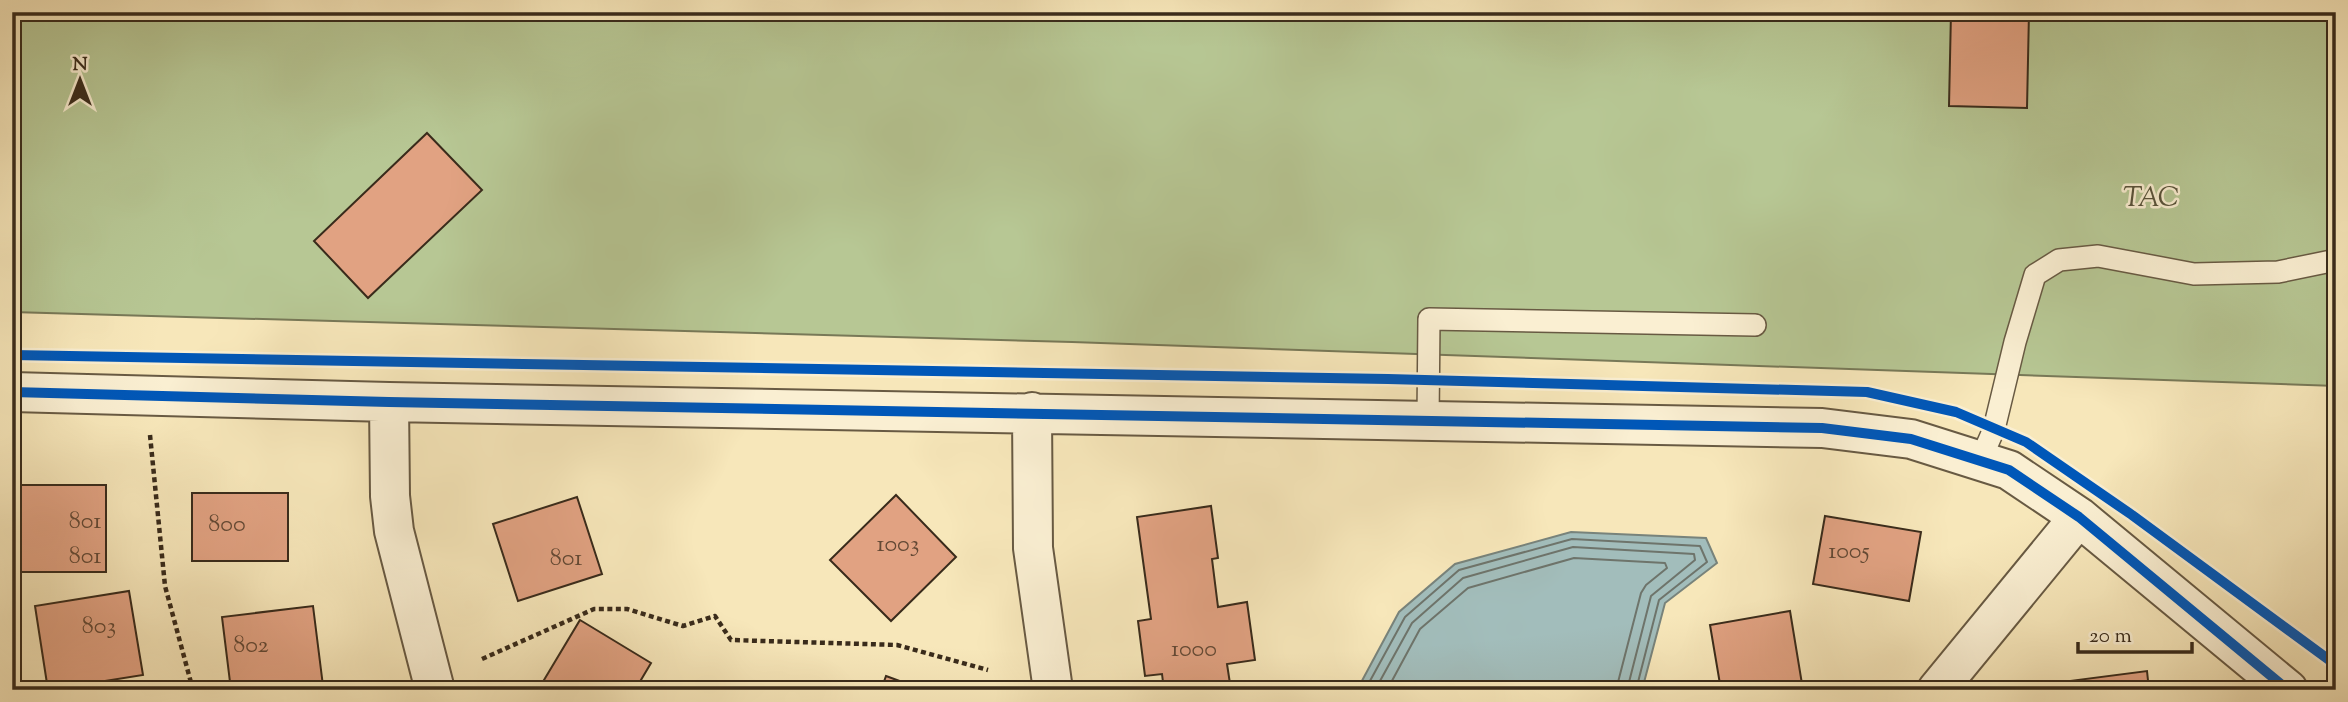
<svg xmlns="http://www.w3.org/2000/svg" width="2348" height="702" font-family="'Sorts Mill Goudy',serif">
<rect width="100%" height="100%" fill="#f7e7ba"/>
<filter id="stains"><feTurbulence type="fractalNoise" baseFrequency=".00286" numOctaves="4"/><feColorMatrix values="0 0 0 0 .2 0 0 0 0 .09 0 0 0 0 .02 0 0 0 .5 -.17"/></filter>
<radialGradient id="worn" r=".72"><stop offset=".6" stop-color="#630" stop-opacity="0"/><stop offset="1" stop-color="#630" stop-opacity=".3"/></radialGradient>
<!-- green -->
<path fill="#b7c794" stroke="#787958" stroke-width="2" d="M12,12h2324v374l-1264,-44 -1060,-30z"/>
<!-- water -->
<path fill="#a2bdbb" stroke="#78837b" stroke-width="2" d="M1571,532l135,6 11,25 -52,40 -23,87h-285l42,-78 56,-48z"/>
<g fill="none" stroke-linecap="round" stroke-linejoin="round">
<!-- shore -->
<path stroke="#6e746b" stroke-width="2" d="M1365,690l40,-73 54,-47 113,-31 128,7 7,16 -48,38 -23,90
M1375,690l37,-67 51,-45 110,-31 121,7 1,6 -44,36 -24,94
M1387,690l33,-61 48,-41 106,-30 91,5 2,5 -21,17 -5,8 -25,97"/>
</g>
<!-- building -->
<path fill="#e1a282" stroke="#392b1b" stroke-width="2" d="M1951,12h78l-2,96 -78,-2z
M427,133l55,57 -114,108 -54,-57z
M14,485h92v87h-92z
M192,493h96v68h-96z
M896,495l60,62 -65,64 -61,-61z
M577,497l25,77 -84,27 -25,-77z
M1211,506l7,52 -6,1 6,48 29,-5 8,58 -28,4 4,26h-67l-2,-16 -17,2 -7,-55 13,-2 -14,-102z
M1825,516l96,16 -12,69 -96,-17z
M129,591l14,84 -95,15 -13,-84z
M313,606l10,80 -32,4h-60l-9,-73z
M1790,611l13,79h-82l-11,-65z
M580,620l71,43 -16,27h-97z
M2147,671l2,19h-94l-1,-7z
M886,676l38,14h-43z"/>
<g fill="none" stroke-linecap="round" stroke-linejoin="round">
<defs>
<path id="lane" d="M1428,420l1,-101 326,6
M1980,461l14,-32 21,-87 20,-67 24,-15 39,-4 96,18 84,-2 58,-12"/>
<path id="street" d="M12,392l377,10 1433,26 89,11 98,31 70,47 209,173
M389,402l1,94 4,35 41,159
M1032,412l1,136 20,142
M1937,690l142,-173"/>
</defs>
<!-- lane casing -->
<use href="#lane" stroke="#685a43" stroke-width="24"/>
<!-- street casing -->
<use href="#street" stroke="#685a43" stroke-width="42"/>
<!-- path -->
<path stroke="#392b1b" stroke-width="4.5" stroke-dasharray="5 3.5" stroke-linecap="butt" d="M150,435l15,151 28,104
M482,659l112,-50h33l56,17 32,-10 16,24 166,5 91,25"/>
<!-- lane -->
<use href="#lane" stroke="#faefd2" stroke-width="21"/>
<!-- street -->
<use href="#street" stroke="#faefd2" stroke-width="38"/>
<defs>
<path id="cycleway" d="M12,355l1376,24 479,13 89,20 70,30 106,73 204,150
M12,392l377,10 1433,26 89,11 98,31 70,47 209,173"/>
</defs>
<!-- cycleway casing -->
<use href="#cycleway" stroke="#faefd2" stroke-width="15"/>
<!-- cycleway -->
<use href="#cycleway" stroke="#0057b8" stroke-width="10"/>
</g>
<g text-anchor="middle" stroke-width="5" stroke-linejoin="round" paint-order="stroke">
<!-- number labels -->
<g font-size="24" fill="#634935">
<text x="85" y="528">801</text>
<text x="227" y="531">800</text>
<text x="898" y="551">1003</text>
<text x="1849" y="558">1005</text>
<text x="85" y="563">801</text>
<text x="566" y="565">801</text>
<text x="99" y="633">803</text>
<text x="251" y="652">802</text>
<text x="1194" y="656">1000</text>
</g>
<!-- park labels -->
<g font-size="28" font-style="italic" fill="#585239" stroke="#faefd2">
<text x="2151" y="206">TAC</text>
</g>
</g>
<!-- margin -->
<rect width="2348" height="702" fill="none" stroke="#f7e7ba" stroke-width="42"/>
<rect x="14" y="14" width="2320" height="674" fill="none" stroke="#392b1b" stroke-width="3.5"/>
<rect x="21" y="21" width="2306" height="660" fill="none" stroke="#392b1b" stroke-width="2"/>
<!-- north arrow -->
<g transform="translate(80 80)" stroke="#faefd2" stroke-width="5" paint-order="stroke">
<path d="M0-5L12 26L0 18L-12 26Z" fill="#392b1b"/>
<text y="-10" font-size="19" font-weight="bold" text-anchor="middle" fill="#392b1b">N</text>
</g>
<!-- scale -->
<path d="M2078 642v10h114v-10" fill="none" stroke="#392b1b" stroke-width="3.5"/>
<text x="2089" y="642" font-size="21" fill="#392b1b" stroke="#faefd2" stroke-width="5" paint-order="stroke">20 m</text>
<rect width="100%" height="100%" filter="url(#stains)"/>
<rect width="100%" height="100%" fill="url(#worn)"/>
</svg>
